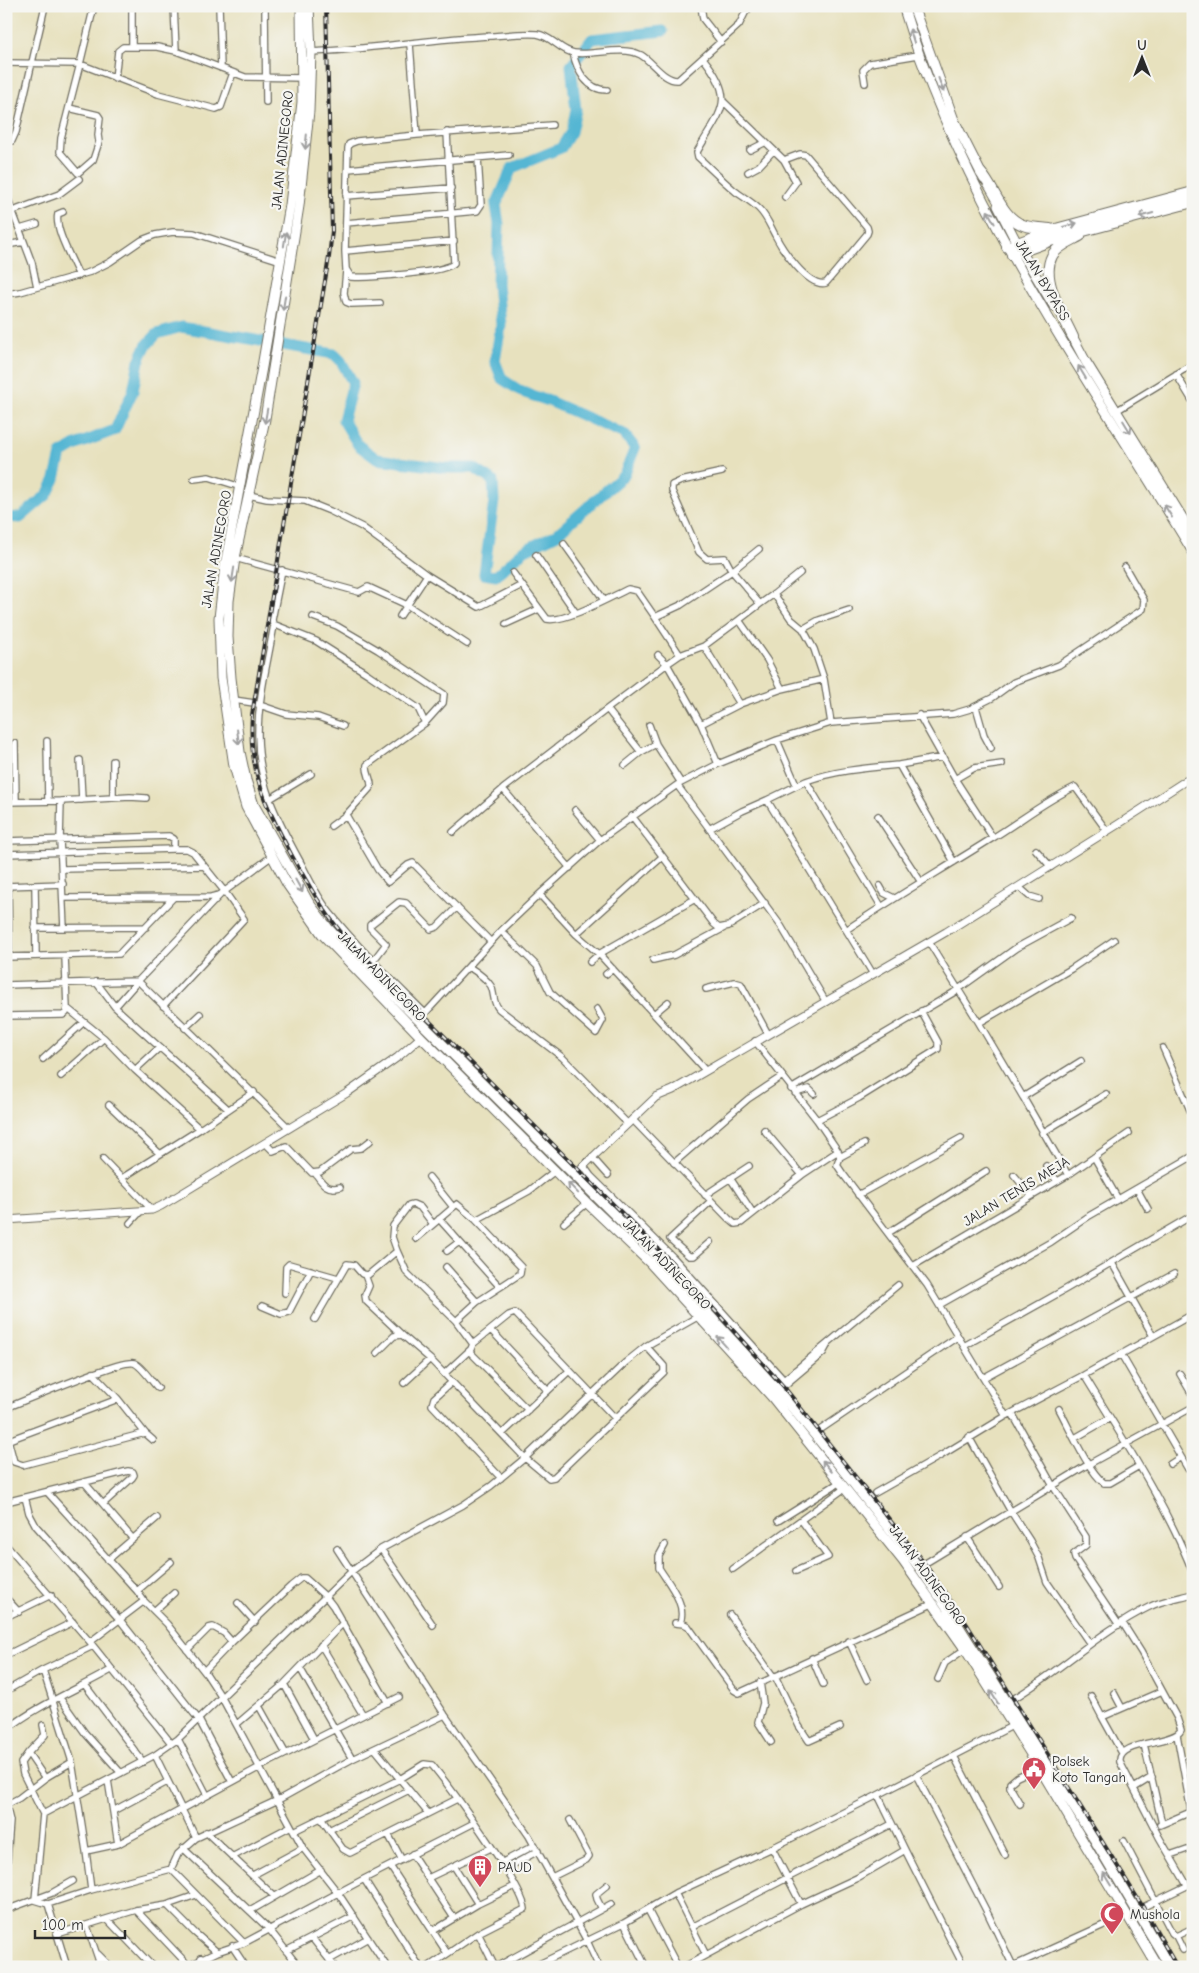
<svg xmlns="http://www.w3.org/2000/svg" width="1199" height="1973" font-family="'Comic Neue',sans-serif">
<rect width="100%" height="100%" fill="#f6f6f2"/>
<filter id="ink" filterUnits="userSpaceOnUse"><feTurbulence type="fractalNoise" baseFrequency=".02" numOctaves="2"/><feDisplacementMap in="SourceGraphic" scale="10" xChannelSelector="R" yChannelSelector="G"/><feConvolveMatrix kernelMatrix="1 2 1 2 8 2 1 2 1" color-interpolation-filters="sRGB"/></filter>
<filter id="wash" filterUnits="userSpaceOnUse"><feTurbulence type="fractalNoise" baseFrequency=".0096" numOctaves="4" result="noise"/><feDisplacementMap in="SourceGraphic" scale="20" xChannelSelector="R" yChannelSelector="G"/><feGaussianBlur stdDeviation="1.12" result="paint"/><feColorMatrix in="noise" values="0 0 0 0 0 0 0 0 0 0 0 0 0 0 0 0 0 1.4 0 .05"/><feComposite in="paint" operator="in"/></filter>
<g filter="url(#wash)">
<rect width="100%" height="100%" fill="#e7e1be"/>
<g fill="none" stroke-linecap="round" stroke-linejoin="round">
<!-- river -->
<path stroke="#54b6d3" stroke-width="11" d="M6,517l14,1 27,-23 8,-16 6,-25 15,-9 39,-15 18,-39 6,-30 7,-15 11,-12 24,-7 153,27 7,7 12,22 -10,37 15,25 19,14 69,9h28l19,13 1,20 -10,73 12,2 27,-25 34,-17 67,-59 11,-27 -11,-14 -75,-33 -27,-9 -20,-13 -7,-18 6,-36 -4,-41 2,-60 -3,-19 16,-37 49,-20 10,-16 5,-22 -5,-44 21,-27 71,-8"/>
</g>
</g>
<g filter="url(#ink)">
<g fill="none" stroke-linecap="round" stroke-linejoin="round">
<defs>
<path id="minor" d="M174,6l2,45
M219,6l2,62
M265,6l1,96
M701,6l2,13 18,23
M410,44l7,91
M132,47v-41
M311,52c60,-2 120,-14 181,-16 15,-1 30,-3 45,-2 15,2 23,17 37,19 21,3 47,-8 67,2 12,7 23,26 37,25l61,-55 6,-12 6,-7
M573,53c4,18 14,37 34,37
M703,58c35,43 17,53 -6,94l1,5c12,11 24,23 37,34 8,6 17,11 24,18 8,8 11,17 16,26 7,14 33,53 51,48l41,-49 1,-3 -1,-4 -61,-72 -6,-1 -16,6 -60,-58
M6,63l74,1 14,-58
M115,79l3,-28 5,-4h34l19,4 69,26 58,1
M865,83l-2,-13 7,-7 48,-8
M69,108l29,7 2,3 -2,17 1,7 -6,18 -15,13 -18,-21 1,-14 19,-74 78,30 58,15 5,-2 12,-34
M447,132l7,131c-7,10 -87,15 -103,14l-5,-8 -1,-18 3,-103 1,-4 8,-3 60,-6 135,-10
M6,143l6,-2 4,-9 29,-126
M750,150l14,-7
M784,160l12,22 -11,15
M348,169l161,-14
M748,172l11,-6 14,-15
M6,194l26,69 5,24
M346,196l105,-8
M13,211l46,-17 20,-15
M63,212l-5,2c-4,15 15,47 21,62
M346,223l131,-12 4,-6 -3,-47
M20,229l17,-5
M6,245l18,-3
M345,251l109,-10
M346,271l-2,22 2,9 5,2 29,-1
M6,294l14,-2 70,-20 20,-10 32,-22 13,-5 18,-3 21,1 87,28
M1176,374l17,28
M1116,411l77,-47
M722,472l-41,9 -9,4v6l27,61 8,7 18,-1 7,13 27,-22
M194,479l15,-2 32,10
M249,495l18,4 38,2 25,10 32,16 65,48 52,32 43,-22
M564,544l40,56
M536,555l40,58
M235,558l124,34 9,-5 39,18 60,39
M282,570l-10,50 1,4 43,17 52,33 50,34 7,15 -58,42c-1,8 5,15 4,22l-25,28 32,55 10,12 20,-17 5,-2 78,79
M513,573l34,46c17,4 64,-22 81,-30l9,2 18,26
M774,594l26,-21
M760,604l-21,16 28,40 15,29 42,-10
M400,616l27,-41
M313,617l24,9 41,24 66,44 -1,9 -18,20
M506,624l33,-15
M274,625c-6,36 -16,73 -16,109 0,52 20,87 44,131 8,16 17,35 29,49 28,35 62,67 94,99
M803,629l16,-9 30,-10
M704,646l35,-26
M658,655l9,9 -60,45 34,43 15,-8 25,39
M680,655l-25,-38 26,-12 51,-34 28,33 14,-10 17,25 12,10 11,20 10,30 7,44
M234,700l20,3 32,11 32,3 25,9
M976,707l8,28 7,13
M919,715l36,64 38,59
M701,724l39,-20 42,-15
M649,725l7,19
M777,740l19,44
M47,741l1,60
M15,743l1,58
M943,757l-44,8 55,97
M80,760l2,40
M113,761v37
M718,764l-17,-40 -34,-60 13,-9 24,-9 36,58
M625,765l16,-13
M955,779l19,-11 28,-4
M806,781c31,-11 61,-13 93,-16
M677,785l104,141 45,76
M503,789l67,79
M268,800l43,-26
M6,802l55,-1
M575,810l25,30
M632,816l82,108 5,4 10,-2 36,-23
M878,816l43,66
M331,826l15,-11
M709,829l33,-18 25,-11
M453,832l50,-43 104,-80
M6,841l163,-5 5,3v10l-168,5
M1036,850l15,17
M62,869l142,-3
M35,885l1,71
M6,886l57,-2
M8,886l1,71
M880,886l4,7 10,5
M1019,887l10,9 10,3
M540,895l36,39 23,20 96,-55
M63,898l148,-1 8,-2
M35,928l111,-1
M64,928l-4,-88 1,-39 69,-4 16,1
M846,930c47,-32 96,-60 145,-91 28,-17 54,-38 84,-52l32,44
M501,931l36,35 13,26 46,41 7,-13 -6,-11
M576,934l86,-77
M929,942l50,81 92,-54 43,-29
M65,956l2,52
M6,957l113,-3 54,-56
M653,960l21,-5 50,-27
M373,961l13,-17 -16,-16v-3l29,-23 7,1 25,26 6,-2 20,-20
M590,962l9,-8 106,116
M469,967c8,5 17,11 22,19 4,8 1,16 8,23l63,48 66,67
M606,974l7,-5
M873,974l-106,-174 39,-19 75,125
M96,982l19,25
M6,985l132,-4 83,-87 51,-38
M706,989l28,-7 7,2 27,50
M163,1006l81,-87 -19,-27 -32,-40 -6,-3h-13
M655,1013l13,-11
M6,1016l57,-1 3,-2 1,-5 37,30 -43,38
M419,1020l82,-89 41,-39 58,-52 77,-55 41,-21 59,-24 54,-17 122,-9 17,-5 22,-11 22,-16 45,-17 84,-56 1,-9 -19,-33
M979,1023l44,74
M185,1028l15,-14
M104,1038l31,32 65,59 54,-37
M1163,1048l30,69
M43,1059l41,-37
M135,1070l24,-22
M791,1089l162,-96 63,-45 55,-30
M795,1093l14,-4 5,5
M109,1105l51,49
M228,1109l-113,-102 23,-26 151,147
M632,1119l96,99 7,6 6,-1 61,-48 36,-24 -21,-31 -62,-79
M817,1120l42,-22 79,-49v-7l-17,-31
M764,1130l38,45
M1042,1133l64,-39
M265,1143l8,8 13,-5 26,27 8,-1 31,-23 10,-1 9,-7
M838,1151l2,6 -3,8 6,9 84,111 79,131
M592,1157l16,18
M840,1157l24,-13
M1094,1157l24,42
M103,1159l49,51
M674,1163l74,-64 33,-22
M583,1165l8,11 83,82 109,121
M1046,1166l11,15
M315,1173c7,10 12,18 25,14
M1014,1175l18,21
M1068,1175l-45,-78 58,-36
M429,1177l24,30
M122,1178l78,-49
M730,1178l23,35
M1137,1189l11,20
M705,1195l44,-29
M858,1195l103,-57
M439,1219l61,68
M130,1223l11,-12
M564,1223l23,-20
M433,1224l-13,-17 -7,-3 -4,1 -16,21 -1,11 5,14 10,22 49,48 17,23 -2,5 -27,25
M888,1233l98,-62
M416,1239l41,-35 19,16
M710,1242l-16,14h-5l-19,-17 41,-38
M447,1251l12,-9
M1112,1263l41,73
M913,1266l155,-91 61,-42
M446,1267l31,35
M365,1275l4,11 -4,9 1,6 36,34
M285,1293l1,-26 3,-3 49,14
M939,1305l112,-63 38,-26 104,-60
M262,1306l19,8 8,-2 22,-42
M315,1319l32,-55 7,1 8,9 6,1 29,-24
M456,1321l21,-19 43,-28 1,-7 -45,-47 53,-29 27,-21
M491,1330l57,61
M473,1344l36,-29 6,-2 100,105
M964,1346l102,-57 127,-74
M469,1351l59,59
M377,1353l17,-17 8,-1 28,24 95,99 24,20 5,-1 110,-105v-6l-18,-20
M1121,1354l67,115
M1180,1374l13,22
M1084,1375c39,64 81,127 109,198
M983,1378l191,-104
M452,1382l-18,16 -2,7 69,73
M404,1383l26,-24
M775,1387l123,-102
M778,1391l45,-38 5,-9
M6,1408c18,-7 115,-49 128,-45 7,2 18,19 24,25
M1059,1409c11,20 29,62 45,74h6l29,-17
M1012,1413l41,73 33,51v8l-12,9 1,5 44,66
M6,1432l8,30 9,3 122,-32 -27,-34 -25,-26
M145,1433l8,7
M502,1434l67,-63
M814,1434l143,-97
M969,1437l41,73 20,31 9,17 8,24 43,62
M1075,1438l35,-20
M9,1440l109,-41
M1170,1464l11,-7
M84,1482l49,57
M47,1492l90,99 7,10
M875,1493l67,-38 64,-39 78,-41 109,-61
M25,1497l4,16 7,13 84,94 79,100 33,62
M6,1502l122,-31 5,1 1,3 -2,3 -29,26
M778,1521l62,-39
M967,1537l32,50
M6,1545l84,97 81,101
M665,1545l-6,11v12c10,16 28,36 21,55
M337,1549l108,166 84,121 58,105 12,26
M381,1549l52,76
M108,1560l49,-42
M919,1567l170,-103 104,-57
M733,1569l112,-81
M796,1571l32,-14 -27,-37
M137,1591l34,-29
M6,1598l13,14
M238,1603l17,19
M154,1611l20,-18
M730,1615l43,61
M6,1617l45,-22
M1122,1622l19,30 36,66 4,12c-7,15 -64,10 -61,32l39,75 28,48
M675,1623l9,1 4,2 46,64 5,3 195,-90
M849,1641l18,39
M90,1642l54,-41 23,23 40,51 15,23 81,150 35,45 49,74
M232,1642l59,-56 10,-8h4l21,19 7,9 55,97
M321,1645l42,70
M187,1650l22,-22 4,-1 11,6 8,9 -28,29
M6,1655l67,-33
M812,1658l11,26
M300,1668l52,91
M43,1670l29,92 14,89 32,-7 142,-77 139,-70
M775,1676l24,50 10,15 31,-14
M938,1679l7,-16 20,-14
M760,1682l3,21 -5,19 13,20
M284,1684l30,55
M85,1685l58,77
M6,1691l37,-21 50,-24
M1114,1693l8,15
M1091,1696l11,21
M60,1698l25,35 36,40
M1008,1702c49,-28 90,-70 141,-95 13,-7 29,-9 44,-13
M259,1706l27,48
M237,1724l47,-40 59,-61
M43,1725l2,10 -17,18 -7,10 2,11 20,40 -8,86 13,4
M6,1730c32,-25 70,-40 105,-60
M1177,1735l14,76
M178,1739l29,56
M1144,1744l18,80
M375,1749l53,64
M28,1753l17,25
M1122,1753l-20,-36 60,-26
M155,1755l41,83
M954,1756l51,99
M916,1775l72,139 25,52
M108,1780l10,64
M1134,1788l18,-11
M1020,1804l-10,-17v-4l7,-6 22,-10
M6,1805l13,-7 26,-20 27,-16
M6,1805l4,16 -4,54
M113,1811l54,-29
M43,1814l112,-59 23,-16 174,-168 29,-22 82,-44 28,-19 34,-28 101,-96 20,-16 53,-30
M320,1817l23,32 7,4 107,-54
M1160,1825l33,-14
M329,1830l80,-40
M294,1831l106,-52 24,-15 8,1c18,22 91,121 93,144l-47,24 -50,34
M206,1832l68,64
M388,1834l14,26
M1124,1841l48,92 4,3 17,-8
M183,1848l86,81 30,38
M772,1848l29,56
M905,1850l59,117
M86,1851l5,39
M412,1854l42,64
M1170,1855l23,-8
M232,1857l59,-31
M501,1863l34,-18
M390,1866l57,87
M454,1866l24,38
M171,1869l73,74
M505,1869l33,-18
M253,1875l50,-27
M552,1877l34,-17 3,-4 -19,-36
M428,1878l63,-30
M364,1879l56,88
M675,1893l31,62
M167,1905l28,28 22,19
M602,1909l-5,-10 -1,-5 11,-9
M6,1910l46,-17 21,-12
M136,1910l53,56
M648,1910l30,57
M1137,1910l56,-27
M250,1911l71,-41
M107,1919l46,48
M624,1923l22,44
M87,1926l14,41
M692,1927l200,-103
M433,1931l45,-27 37,-18
M478,1933l17,34
M57,1934l-9,-30 43,-14 80,-21 7,-15 18,-16 82,-38 74,-41 93,-44
M1176,1936l7,14
M312,1938l23,29
M232,1946l14,21
M286,1951l68,-35
M98,1954l13,13
M201,1958l6,9
M329,1960l39,-22
M67,1967l-10,-33 79,-24 31,-5 29,-10
M186,1967l31,-15 27,-9 120,-64 110,-56
M496,1967l115,-63
M533,1967l91,-44 51,-30 97,-45 106,-53 134,-69
M684,1967l117,-63 56,-26 48,-28 -27,-55
M1011,1967l117,-53"/>
<path id="tertiary" d="M575,1174l81,-77 17,-7 273,-158 171,-107 76,-49
M6,1220l146,-10 9,-4 186,-113 51,-36 23,-20"/>
<path id="trunk" d="M301,6l1,96 -12,103 -28,162 -37,198 -6,53 2,60 13,88 12,41 41,77 35,50 99,103 166,166 63,60 122,134 131,164 62,88 74,118 119,200
M309,6l2,46 -2,59 -10,95 -34,213 -30,139 -6,43 -1,36 3,41 9,74 6,28 8,25 55,98 19,25 44,46 280,278 123,135 52,63 92,117 27,39 148,233 76,128
M903,6c60,199 184,370 290,546
M913,6l41,114 30,59
M998,206l23,45 33,55
M1070,332l16,30 107,173"/>
<path id="motorway" d="M981,173c14,16 21,45 42,52 8,3 19,3 27,4
M1007,247l45,-17 141,-38
M1012,255l49,-18 132,-35
M1073,337c-10,-22 -33,-58 -21,-81 5,-10 19,-15 28,-20"/>
</defs>
<!-- minor casing -->
<use href="#minor" stroke="#6d6b5e" stroke-width="8"/>
<!-- tertiary casing -->
<use href="#tertiary" stroke="#6d6b5e" stroke-width="9"/>
<!-- trunk casing -->
<use href="#trunk" stroke="#6d6b5e" stroke-width="11"/>
<!-- motorway casing -->
<use href="#motorway" stroke="#6d6b5e" stroke-width="12"/>
<!-- minor -->
<use href="#minor" stroke="#fff" stroke-width="5.5"/>
<!-- tertiary -->
<use href="#tertiary" stroke="#fff" stroke-width="7"/>
<!-- trunk -->
<use href="#trunk" stroke="#fff" stroke-width="9"/>
<!-- motorway -->
<use href="#motorway" stroke="#fff" stroke-width="10"/>
<defs>
<path id="rail" d="M326,6l6,225 -3,26 -77,458c-4,57 14,92 40,141 16,28 31,55 52,80l328,327 112,124 140,176 44,63 175,281 34,60"/>
</defs>
<!-- rail casing -->
<use href="#rail" stroke="#2b2b2b" stroke-width="4"/>
<!-- rail -->
<use href="#rail" stroke="#f6f6f2" stroke-width="2" stroke-dasharray="5.5" stroke-linecap="butt"/>
</g>
<!-- one-way arrows -->
<defs><path id="oneway-shaft" d="M-6 0H5M1.5-3L5.5 0L1.5 3" fill="none" stroke-width="1.6" stroke-linecap="round" stroke-linejoin="round" transform="scale(1.25)"/></defs>
<g stroke="#a0a0a0">
<use href="#oneway-shaft" transform="translate(912 36) rotate(-107)"/>
<use href="#oneway-shaft" transform="translate(941 85) rotate(70)"/>
<use href="#oneway-shaft" transform="translate(306 142) rotate(96)"/>
<use href="#oneway-shaft" transform="translate(1146 215) rotate(165)"/>
<use href="#oneway-shaft" transform="translate(991 217) rotate(-119)"/>
<use href="#oneway-shaft" transform="translate(1070 225) rotate(-15)"/>
<use href="#oneway-shaft" transform="translate(285 239) rotate(-81)"/>
<use href="#oneway-shaft" transform="translate(284 303) rotate(99)"/>
<use href="#oneway-shaft" transform="translate(1082 372) rotate(-121)"/>
<use href="#oneway-shaft" transform="translate(266 416) rotate(100)"/>
<use href="#oneway-shaft" transform="translate(1127 427) rotate(59)"/>
<use href="#oneway-shaft" transform="translate(1168 511) rotate(-122)"/>
<use href="#oneway-shaft" transform="translate(233 575) rotate(99)"/>
<use href="#oneway-shaft" transform="translate(238 737) rotate(83)"/>
<use href="#oneway-shaft" transform="translate(299 886) rotate(61)"/>
<use href="#oneway-shaft" transform="translate(573 1188) rotate(-134)"/>
<use href="#oneway-shaft" transform="translate(722 1342) rotate(-132)"/>
<use href="#oneway-shaft" transform="translate(827 1466) rotate(-130)"/>
<use href="#oneway-shaft" transform="translate(994 1697) rotate(-122)"/>
<use href="#oneway-shaft" transform="translate(1107 1879) rotate(-121)"/>
</g>
</g>
<!-- icons -->
<defs>
<symbol id="civic-pin" viewBox="-11 -11 22 30"><path d="M0 17L-7.5 6A9.5 9.5 0 1 1 7.5 6Z" fill="#d1495b" stroke="#f6f6f2"/><path d="M-.6-6.5H3V-4.5H.6V-3L4-1V1h2V6H-6V1h2V-1L-.6-3ZM-1.2 2.5V6h2.4V2.5Z" fill="#fff"/></symbol>
<symbol id="building-pin" viewBox="-11 -11 22 30"><path d="M0 17L-7.5 6A9.5 9.5 0 1 1 7.5 6Z" fill="#d1495b" stroke="#f6f6f2"/><path d="M-4-6H4V6H1V3H-1V6H-4ZM-2.5-4.3h1.7v1.8h-1.7ZM.8-4.3h1.7v1.8H.8ZM-2.5-1h1.7V.8h-1.7ZM.8-1h1.7V.8H.8Z" fill="#fff"/></symbol>
<symbol id="mosque-pin" viewBox="-11 -11 22 30"><path d="M0 17L-7.5 6A9.5 9.5 0 1 1 7.5 6Z" fill="#d1495b" stroke="#f6f6f2"/><path d="M3.5-4.9A6 6 0 1 0 3.5 4.9A5 5 0 1 1 3.5-4.9Z" fill="#fff"/></symbol>
</defs>
<g fill-rule="evenodd">
<use href="#civic-pin" x="1020" y="1755" width="28" height="38"/>
<use href="#building-pin" x="466" y="1853" width="28" height="38"/>
<use href="#mosque-pin" x="1098" y="1900" width="28" height="38"/>
</g>
<g text-anchor="middle" stroke-width="4.5" stroke-linejoin="round" paint-order="stroke">
<!-- street labels -->
<g font-size="14" fill="#2b2b2b" stroke="#f6f6f2">
<text transform="translate(282 150) rotate(-84)" y="5">JALAN ADINEGORO</text>
<text transform="translate(1043 280) rotate(59)" y="5">JALAN BYPASS</text>
<text transform="translate(216 549) rotate(-80)" y="5">JALAN ADINEGORO</text>
<text transform="translate(382 976) rotate(46)" y="5">JALAN ADINEGORO</text>
<text transform="translate(1016 1191) rotate(-31)" y="5">JALAN TENIS MEJA</text>
<text transform="translate(667 1264) rotate(46)" y="5">JALAN ADINEGORO</text>
<text transform="translate(928 1575) rotate(54)" y="5">JALAN ADINEGORO</text>
</g>
<!-- poi labels -->
<g font-size="14" fill="#2b2b2b" stroke="#f6f6f2" text-anchor="start">
<text x="1052" y="1766">Polsek<tspan x="1052" dy="16">Koto Tangah</tspan></text>
<text x="498" y="1872">PAUD</text>
<text x="1130" y="1919">Mushola</text>
</g>
</g>
<!-- margin -->
<rect width="1199" height="1973" fill="none" stroke="#f6f6f2" stroke-width="25"/>
<!-- north arrow -->
<g transform="translate(1142 58)" stroke="#f6f6f2" stroke-width="4" paint-order="stroke">
<path d="M0-4L9 19L0 12L-9 19Z" fill="#2b2b2b"/>
<text y="-8" font-size="14" font-weight="bold" text-anchor="middle" fill="#2b2b2b">U</text>
</g>
<!-- scale -->
<path d="M35 1930v8h90v-8" fill="none" stroke="#2b2b2b" stroke-width="2.5"/>
<text x="42" y="1930" font-size="15" fill="#2b2b2b" stroke="#f6f6f2" stroke-width="4" paint-order="stroke">100 m</text>
</svg>
